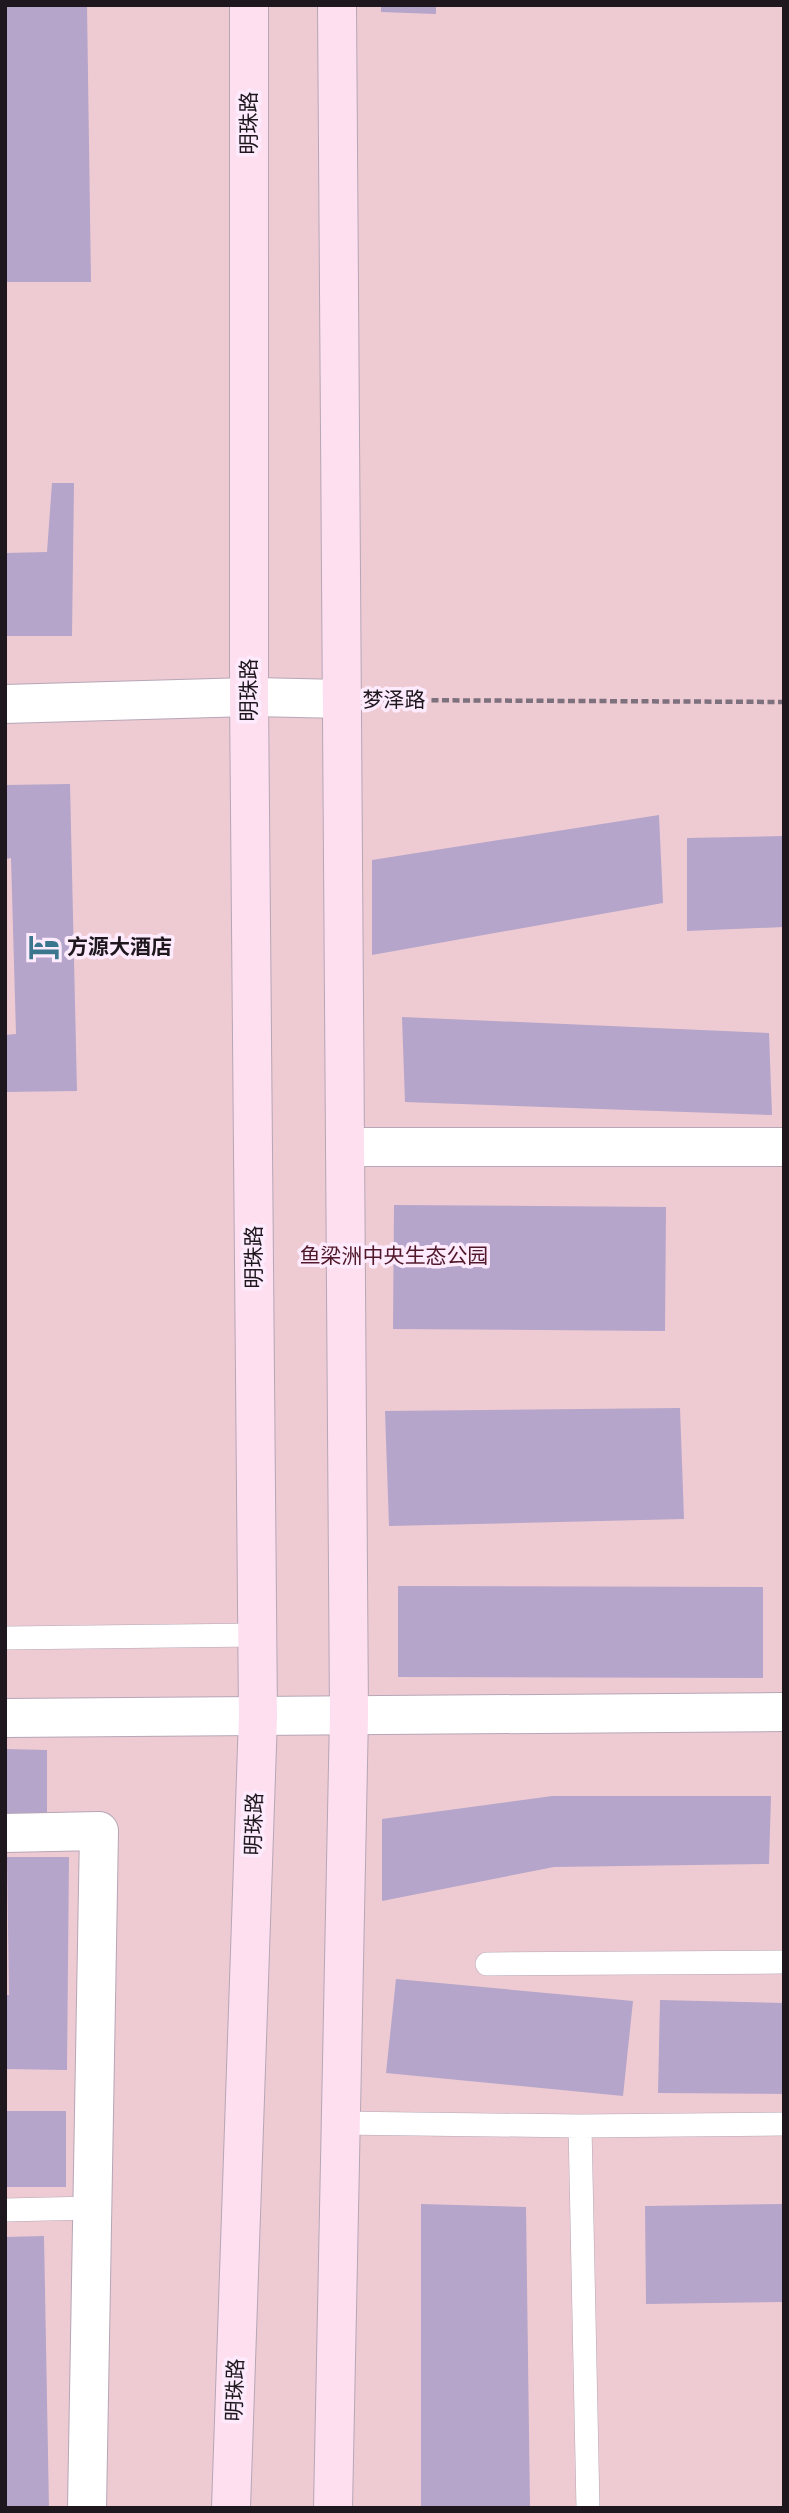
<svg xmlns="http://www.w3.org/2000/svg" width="789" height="2513" font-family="Roboto,'Noto Sans SC',sans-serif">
<rect width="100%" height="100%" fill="#efdef0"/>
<!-- green -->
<path fill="#eecbd2" d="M5,5h779v2503h-779z"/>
<!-- building -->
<path fill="#b5a5ca" d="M5,5h82l4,277h-86z
M381,5h55v9l-55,-2z
M52,483h22l-2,153h-67v-83l42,-1z
M70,784l7,307 -72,1v-57l11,-1 -5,-176 -6,1v-74z
M659,815l4,88 -291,52v-95z
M784,836v91l-97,4v-93z
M402,1017l367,16 3,82 -367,-13z
M394,1205l272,2 -1,124 -272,-2z
M680,1408l4,111 -295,7 -4,-115z
M398,1586l365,1v91l-365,-1z
M5,1749l42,1v68h-42z
M552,1796h219l-2,68 -215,3 -172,34v-82z
M7,1857h62l-2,213 -62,-1v-74h4z
M396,1979l237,22 -10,95 -237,-23z
M660,2000l124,3v91l-126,-1z
M5,2111h61v76h-61z
M421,2204l105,3 4,301h-109z
M784,2204v98l-138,2 -1,-98z
M44,2236l5,272h-44v-271z"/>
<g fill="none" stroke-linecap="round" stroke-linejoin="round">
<defs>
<path id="lane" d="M5,1638l252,-3
M487,1964l297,-2
M339,2123l241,3 8,382
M580,2126l204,-2
M5,2210l87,-2"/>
<path id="street" d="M5,704l244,-7 93,2
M345,1147h439
M5,1718l779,-6
M5,1833l94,-2 -12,677"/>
<path id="secondary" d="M231,2508l27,-791 -9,-1020v-692
M333,2508l16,-793 -12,-1710"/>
</defs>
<!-- lane casing -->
<use href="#lane" stroke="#b6a6b6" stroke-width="24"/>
<!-- street casing -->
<use href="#street" stroke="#b6a6b6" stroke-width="40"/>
<!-- secondary casing -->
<use href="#secondary" stroke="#b6a6b6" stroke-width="40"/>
<!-- path -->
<path stroke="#7c717d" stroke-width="4.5" stroke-dasharray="7 3.5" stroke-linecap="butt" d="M379,700l405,2"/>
<!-- lane -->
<use href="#lane" stroke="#fff" stroke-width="23"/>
<!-- street -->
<use href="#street" stroke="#fff" stroke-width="38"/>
<!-- secondary -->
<use href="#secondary" stroke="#fddff0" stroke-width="38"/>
</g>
<!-- icons -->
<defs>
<symbol id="hotel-bare" viewBox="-9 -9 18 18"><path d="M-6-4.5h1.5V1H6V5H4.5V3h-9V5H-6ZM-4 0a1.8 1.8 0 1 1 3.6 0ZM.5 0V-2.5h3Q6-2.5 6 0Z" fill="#3a768d" stroke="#fdebfd" stroke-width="2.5" paint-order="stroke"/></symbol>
</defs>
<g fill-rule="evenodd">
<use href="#hotel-bare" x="22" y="925" width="44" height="44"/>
</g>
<g text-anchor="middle" stroke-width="7" stroke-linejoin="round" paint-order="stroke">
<!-- street labels -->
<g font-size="21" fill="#1e181e" stroke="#fdebfd">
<text transform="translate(249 123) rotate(-90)" y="7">明珠路</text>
<text transform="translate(249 690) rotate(-90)" y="7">明珠路</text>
<text x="394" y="707">梦泽路</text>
<text transform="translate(254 1257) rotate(-90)" y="7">明珠路</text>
<text transform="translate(254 1824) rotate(-88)" y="7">明珠路</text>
<text transform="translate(235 2390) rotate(-88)" y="7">明珠路</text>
</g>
<!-- poi labels -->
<g font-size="21" font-weight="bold" fill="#1e181e" stroke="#fdebfd" text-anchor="start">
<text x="67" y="954">方源大酒店</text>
</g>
<!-- park labels -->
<g font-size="21" fill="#501829" stroke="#fdebfd">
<text x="394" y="1263">鱼梁洲中央生态公园</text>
</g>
</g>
<!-- border -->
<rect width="789" height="2513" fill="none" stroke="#1e181e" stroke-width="14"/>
</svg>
